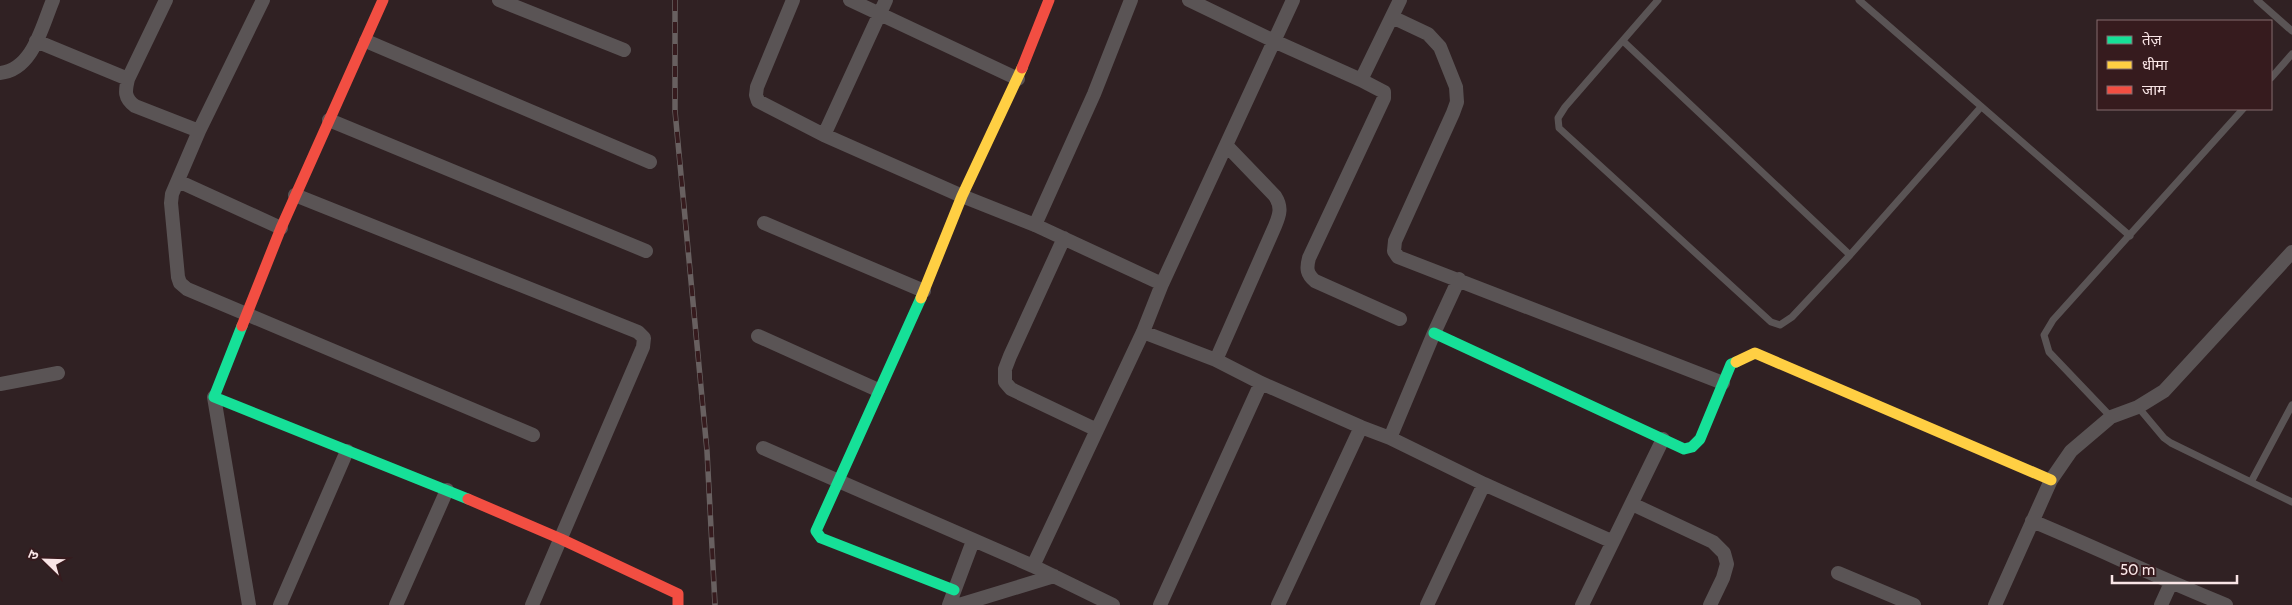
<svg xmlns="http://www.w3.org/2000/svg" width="2292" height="605" font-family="Cabin,'Noto Sans Devanagari',sans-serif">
<rect width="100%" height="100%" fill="#302123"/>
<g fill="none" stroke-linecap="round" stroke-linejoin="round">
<!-- lane -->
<path stroke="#5a5455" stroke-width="7" d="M1658,0l-93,107 -7,11 1,10 212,194 9,3 12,-8 58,-62 131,-148
M1859,0l271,236
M2257,0l35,31
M1623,41l227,214
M2271,78l21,-24
M2138,407l26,31 7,5 121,59
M2111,417l-62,-65 -5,-17 9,-15 190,-211
M2251,482l41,-77"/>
<!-- street -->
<path stroke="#5a5455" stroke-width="14" d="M166,0l-38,79c-3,12 -4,19 7,27l64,25
M263,0l-64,131 -27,63 -1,9 7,74 2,6 7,6 346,146
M499,0l125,50
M793,0l-36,87 -1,8 2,6 66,34 138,61 73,29 127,59
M850,0l168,79
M1189,0l85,41 87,39 39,-80
M1392,17l36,17 12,13 16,40 1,15 -4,11 -58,128 -1,10 4,6 325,126
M36,41l92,38
M366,41l284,121
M0,73c33,-3 42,-47 53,-73
M1361,80l23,12v6l-75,160c-3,11 -2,16 6,23l85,38
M329,120l317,131
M824,135l62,-135
M178,181l103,47
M295,195l343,137 6,6 -1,9 -111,258
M764,223l160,68
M1035,225l59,-131 37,-94
M1064,238l-54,118 -5,13v13l6,7 86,41
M1143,332l73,28 45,23 100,44 29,11 44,-105 25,-54
M758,336l120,54
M1216,360l59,-134c5,-12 7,-19 0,-30l-49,-51
M0,384l58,-11
M214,397l35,208
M1390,438l94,46 127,57
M763,448l270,118 80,39
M1632,504l81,38 11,11 3,11 -4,14 -13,27
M2032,521c65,27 129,58 194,84
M1033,566l110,-234 19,-48 131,-284
M1838,573l76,32
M280,605l67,-154
M396,605l51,-115
M949,605l24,-64
M959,605l95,-29
M1160,605l101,-222
M1278,605l83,-178
M1427,605l57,-121
M1582,605l81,-166
M1995,605l56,-125 20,-29 40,-34 27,-10 26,-16 128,-139
M2161,605l10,-22"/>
<!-- fast -->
<path stroke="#16e098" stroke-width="11" d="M921,298l-105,233 5,7 133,52
M242,326l-28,71 254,102
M1434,333l250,116 8,-2 8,-8 31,-75 5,-2"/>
<!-- slow -->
<path stroke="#ffcf43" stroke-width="11" d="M921,298l41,-102 60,-128
M1736,362l19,-9 296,127"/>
<!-- jam -->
<path stroke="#f24e42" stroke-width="11" d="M1022,68l27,-68
M242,326l39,-98 102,-228
M468,499l93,40 117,55v11"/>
<defs>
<path id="rail" d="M675,0v111l32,340 8,154"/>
</defs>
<!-- rail casing -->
<use href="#rail" stroke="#686060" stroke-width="5.5"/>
<!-- rail -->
<use href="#rail" stroke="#361b1e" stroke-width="4" stroke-dasharray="11" stroke-linecap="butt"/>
</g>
<!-- legend -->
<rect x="2097" y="20" width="175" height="90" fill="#361b1e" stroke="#846c6e"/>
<rect x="2107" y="36" width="25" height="8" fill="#16e098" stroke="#846c6e"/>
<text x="2142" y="45" font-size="15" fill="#f9e5e6">तेज़</text>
<rect x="2107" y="61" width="25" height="8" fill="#ffcf43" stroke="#846c6e"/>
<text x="2142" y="70" font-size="15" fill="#f9e5e6">धीमा</text>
<rect x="2107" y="86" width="25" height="8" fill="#f24e42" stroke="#846c6e"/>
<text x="2142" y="95" font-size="15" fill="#f9e5e6">जाम</text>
<!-- north arrow -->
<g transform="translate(45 560) rotate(293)" stroke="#361b1e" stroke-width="4" paint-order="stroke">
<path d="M0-4L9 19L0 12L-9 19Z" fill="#f9e5e6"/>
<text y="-8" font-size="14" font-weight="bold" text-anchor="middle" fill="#f9e5e6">उ</text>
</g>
<!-- scale -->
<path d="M2112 575v8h125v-8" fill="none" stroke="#f9e5e6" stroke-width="2.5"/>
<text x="2120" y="575" font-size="15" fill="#f9e5e6" stroke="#361b1e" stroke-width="4" paint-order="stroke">50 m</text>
</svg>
